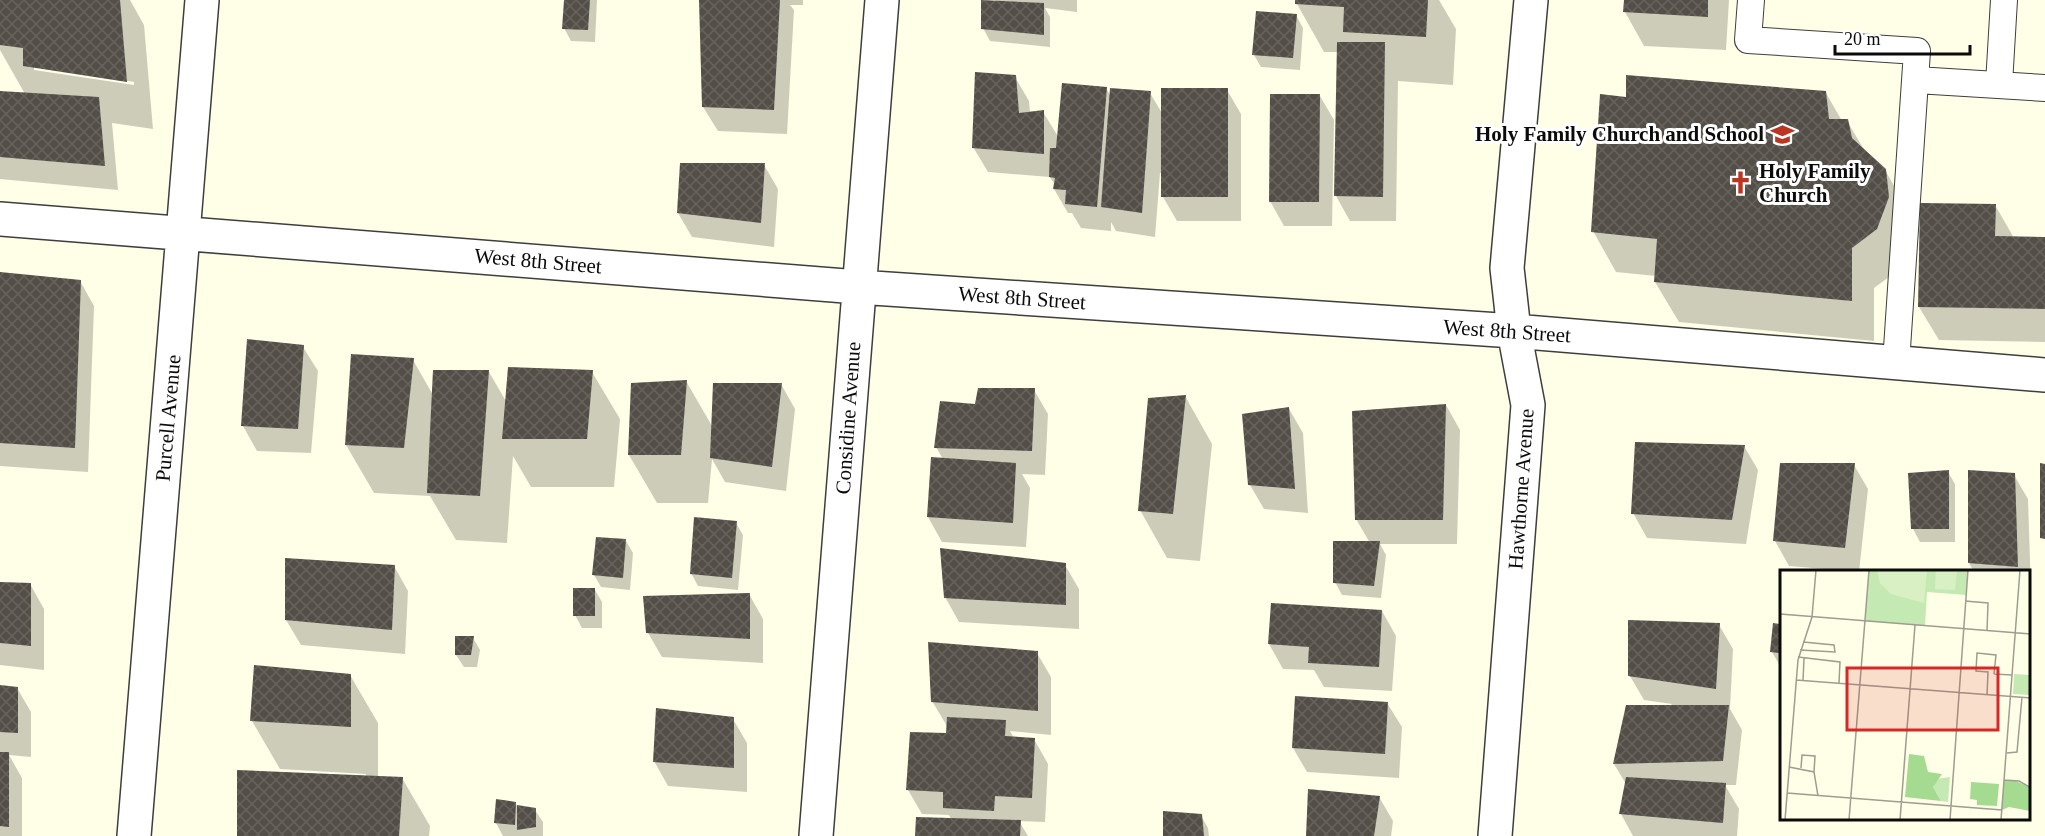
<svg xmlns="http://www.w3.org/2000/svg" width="2045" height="836" font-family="Georgia,serif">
<defs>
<pattern id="building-cross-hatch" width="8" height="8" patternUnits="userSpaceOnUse" patternTransform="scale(1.5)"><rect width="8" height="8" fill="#534e47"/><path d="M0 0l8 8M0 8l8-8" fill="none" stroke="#67635d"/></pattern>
</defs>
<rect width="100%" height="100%" fill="#ffffe8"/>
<!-- shadow -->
<path fill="#0003" fill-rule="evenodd" d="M0,0h130l14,25 9,104 -41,-6 6,67 -118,-11v-87l25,2 -25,-44zM34,66l100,16v3l-100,-15z
M565,0h32l-2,42 -24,-1 -7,-13z
M700,0h103v5h-13l4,5 -7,124 -69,-3 -15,-24z
M995,0h82v12l-32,-4 5,9v30l-60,-6 -7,-13 14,-25z
M1297,0h142l17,29 -3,56 -55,-4 -2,140h-46l-14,-25 2,-144h-14l-27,-48z
M1625,0h104l-3,50 -82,-4 -19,-34z
M1296,15l7,13 -3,42 -39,-3 -7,-12z
M1015,77l14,24 1,12 13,-1 16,26 47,-50 5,9 39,-4 12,20 65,-23 14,24v107h-64l-14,-24 -1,-24h-2l-5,64 -39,-6 -5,-9v9l-30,-3 -9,-15h-4l-14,-24 1,-4 -5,-8 -62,-5 -15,-25z
M1826,93l16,28h5l19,32 19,17 24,42 -9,57 -26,19v53l-195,-19 -24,-40 1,-6 -40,-4 -23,-41 34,-132z
M1320,96l14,24 -2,106h-48l-14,-25z
M764,165l14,24 -4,58 -82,-10 -14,-24z
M1995,205l19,33h31v104l-106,-2 -20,-33z
M0,273l80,8 14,25 -6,166 -88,-6z
M249,341l54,6 15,24 -7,82 -54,-2 -14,-25z
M413,360l20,35 56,-23 18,31 85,-31 28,47 -6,68h-83l-18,-31 -6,87 -51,-3 -26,-44 -56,-3 -28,-48z
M686,381l26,45 69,-42 14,25 -9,82 -61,-9 -13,-23 -4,44h-51l-28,-48z
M1034,390l14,24 -3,61 -23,-1 8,14 -4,59 -84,-5 -14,-25 15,-58 -7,-12 40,-41z
M1185,396l27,48 -12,117 -33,-3 -27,-48z
M1446,405l14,25 -3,114h-77l6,11 -5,43 -39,-3 -7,-13 35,-39 -14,-24z
M1289,409l14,24 5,80 -44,-4 -14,-24z
M1744,446l14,24 -12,74 -99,-6 -14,-25z
M1854,465l14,24 -9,83 -70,-6 -14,-25z
M1948,472l7,12v58h-35l-7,-13 -4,-55z
M2014,475l14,24 3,92h-3v-19h-54l-5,-9z
M736,523l7,12 -5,55 -40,-4 -7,-13z
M626,541l7,12 -3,37 -29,-3 -7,-12z
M1065,565l14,24v40l-120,-7 -14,-25z
M394,566l14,25 -3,63 -104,-9 -15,-25z
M0,583l30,1 14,25v61l-44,-5z
M595,590l7,12v26h-20l-7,-13z
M749,594l14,25v44l-101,-6 -14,-24z
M1272,605l110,6 14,25 -4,55 -68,-4 -10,-17 -31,-1 -14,-25z
M1719,625l14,24 -3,60 12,21 -6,55h-11l14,24 -2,27h-104l-12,-22 5,-30 -12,-20 58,-60 -28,-4 -14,-24z
M1781,626v38h-2l-7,-12z
M473,638l7,12 -3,17h-13l-8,-12z
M1037,653l14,24v58l-41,-4 4,7 20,1 14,25 -3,58 -26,-1 9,15h-111l34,-17 -2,-4 -27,-1 -14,-24 40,-55 -1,-9 -15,-25z
M350,675l28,48v54l24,1 28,48 -1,10h-191l128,-59v-3l-86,-5 -28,-48z
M0,686l17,2 14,24v45l-22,-2 13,23v58h-22z
M1387,703l15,24 -3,51 -92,-6 -14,-24z
M733,719l14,24v49l-79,-6 -14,-25z
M1379,797l14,24 -2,15h-83z
M515,803l3,4 17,3 8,12v14h-40l-7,-13z
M1201,816l7,12 1,8h-44z"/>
<!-- building -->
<path fill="url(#building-cross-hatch)" d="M0,0h120l7,82 -104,-16v-18l-23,-3z
M564,0h26l-2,30 -26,-1z
M699,0h81l-6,110 -72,-3z
M981,0l63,3v32l-63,-6z
M1295,0h133l-2,37 -83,-5 1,-25 -49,-3z
M1624,0h84v17l-85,-5z
M1256,11l41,3 -4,44 -41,-3z
M1337,42h48l-2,155 -49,-1z
M975,72l41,3 3,38 25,-3v44l-72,-6z
M1626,75l200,16 3,28h19l4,19 34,31 3,28 -12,32 -25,19v53l-198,-19 3,-43 -66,-7 9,-138 26,3z
M1062,83l45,4 -10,120 -32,-3 1,-14 -13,-1 2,-11 -6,-1 1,-29h6z
M1110,88l41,3 -9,122 -41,-6z
M1161,88h67v109h-67z
M0,91l99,6 6,69 -105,-9z
M1270,94h50l-1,108h-50z
M680,163h85l-4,60 -84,-10z
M1920,203l76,1 -1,32 50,1v72l-127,-2z
M0,272l81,8 -6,168 -75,-5z
M247,339l57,6 -6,84 -57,-3z
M351,354l63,4 -10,90 -59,-3z
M508,367l85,3 -6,69h-85z
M433,370h56l-9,126 -53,-3z
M687,380l-6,75h-53l3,-72z
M713,383h69l-10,84 -62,-9z
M978,388h57l-3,63 -98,-3 6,-47 35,3z
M1186,395l-13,119 -35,-3 10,-113z
M1446,404l-3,116h-88l-3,-109z
M1289,407l6,82 -47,-4 -6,-71z
M1635,442l110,3 -13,75 -101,-6z
M931,457l85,6 -3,60 -86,-6z
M1780,463h75l-10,85 -72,-7z
M2040,463l5,1v75l-5,-1z
M1949,470v59h-38l-3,-56z
M1968,470l47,3 3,94 -50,-4z
M694,517l43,4 -5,57 -42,-4z
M596,537l30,2 -3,39 -31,-3z
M1333,541h47l-6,45 -41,-3z
M940,548l126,15v42l-122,-7z
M285,558l110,7 -3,65 -107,-10z
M0,582l31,1v63l-31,-3z
M573,588h22v28h-22z
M750,593v46l-104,-6 -3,-37z
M1271,603l111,7 -3,57 -71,-4 1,-16 -41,-3z
M1628,620l92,3 -4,66 -88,-13z
M1773,623l8,1v29l-11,-1z
M455,636h19l-3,19h-16z
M928,642l110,9v60l-107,-9z
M254,665l97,9v53l-101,-6z
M0,685l18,2v46l-18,-1z
M1295,696l93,6 -3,52 -93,-6z
M1626,705h103l-6,56 -110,3z
M656,708l78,9v51l-81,-6z
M947,717l59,3 -1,16 30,2 -3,60 -37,-2 -1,15 -51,-3v-16l-37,-2 4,-58 36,1z
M0,752h9v75l-9,-1z
M237,770l166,7 -4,59h-162z
M1626,777l100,6 -3,40 -104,-9z
M1308,789l72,7 -6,40h-68z
M496,799l20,3 -1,23 -21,-2z
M517,805l19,3v19l-19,3z
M1163,811l39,3 2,22h-41z
M916,817l105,3 -1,16h-105z"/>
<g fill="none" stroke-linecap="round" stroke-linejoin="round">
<defs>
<path id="service" d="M1751,0l-3,40 169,11 -21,312
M1916,80l129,8
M1999,84l5,-84"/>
<path id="minor" d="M0,219l858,68 656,44 531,44
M134,836l68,-836
M816,836l66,-836
M1495,836l33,-431 -14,-74 -7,-63 24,-268"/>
</defs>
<!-- service casing -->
<use href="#service" stroke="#3e3e3e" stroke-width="28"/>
<!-- minor casing -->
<use href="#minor" stroke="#3e3e3e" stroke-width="36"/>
<!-- service -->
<use href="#service" stroke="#fff" stroke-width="26"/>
<!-- minor -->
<use href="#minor" stroke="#fff" stroke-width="33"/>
</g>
<!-- icons -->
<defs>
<symbol id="school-bare" viewBox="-9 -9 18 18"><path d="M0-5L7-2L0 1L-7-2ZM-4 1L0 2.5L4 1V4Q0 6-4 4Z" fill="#bc3521" stroke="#fff" stroke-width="2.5" paint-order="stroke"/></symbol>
<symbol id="church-bare" viewBox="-9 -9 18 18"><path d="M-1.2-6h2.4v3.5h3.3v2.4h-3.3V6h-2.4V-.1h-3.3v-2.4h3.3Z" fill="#bc3521" stroke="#fff" stroke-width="2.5" paint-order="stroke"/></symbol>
</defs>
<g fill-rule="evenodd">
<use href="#school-bare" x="1766" y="118" width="33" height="33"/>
<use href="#church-bare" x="1724" y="166" width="33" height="33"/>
</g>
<g text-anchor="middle" stroke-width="6" stroke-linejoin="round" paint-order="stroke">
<!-- poi labels -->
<g font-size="21" font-weight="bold" fill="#0b0b0b" stroke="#fff" text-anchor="end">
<text x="1764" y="141">Holy Family Church and School</text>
<text x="1759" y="178" text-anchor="start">Holy Family<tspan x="1759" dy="24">Church</tspan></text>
</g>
<!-- street labels -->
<g font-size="21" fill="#0b0b0b" stroke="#fff">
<text transform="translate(538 261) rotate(5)" y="7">West 8th Street</text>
<text transform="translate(1022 298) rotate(4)" y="7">West 8th Street</text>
<text transform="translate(1507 331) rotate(4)" y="7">West 8th Street</text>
<text transform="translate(168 418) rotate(-85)" y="7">Purcell Avenue</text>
<text transform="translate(848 418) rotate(-86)" y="7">Considine Avenue</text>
<text transform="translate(1521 489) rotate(-86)" y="7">Hawthorne Avenue</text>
</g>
</g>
<!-- overview -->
<g transform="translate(1780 570)">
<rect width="250" height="250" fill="#ffffe8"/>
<path d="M89,0h99l-2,25 -39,-3 -2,34 -60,-5zM234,104l16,1v20l-17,-1zM170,207l-2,25 -7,-1 -8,-14 3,-8z" fill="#c5e9b2"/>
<path d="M129,184l15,2 4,16 14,2 -9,13 8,14 -36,-4zM224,210h10l16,8v23l-21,-4 -7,3zM191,212l28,2 -2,22 -20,-1v-5l-7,-1z" fill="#a5da91"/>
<path d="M97,0h50l-3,33 -33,-9 -11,-11zM156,0h21l-2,20 -20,-1z" fill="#d9f0c4"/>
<path fill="none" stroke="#9d9d90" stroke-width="1.5" d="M185,31l23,2 -1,28M0,44l251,20M20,80l35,2 -1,-7 -31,-3M18,87l42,5 -1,21M214,104l18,1M16,110l235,18M23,111l1,-23M207,125l1,-23 -12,-1 1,-18 19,2 -2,19M227,183l10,-1 5,-55M9,197l25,5 4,24M21,198l1,-13 13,1 -1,16M224,210l15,1 12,7M7,223l215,17M5,250l13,-160 14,-43 4,-47M69,250l20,-250M120,250l15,-195M170,250l18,-250M221,250l19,-250"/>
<path fill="#d62828" fill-opacity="0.15" stroke="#d62828" stroke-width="3" d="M67,98h151v62h-151z"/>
<rect width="250" height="250" fill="none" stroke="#0b0b0b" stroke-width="3"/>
</g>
<!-- scale -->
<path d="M1835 45v9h135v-9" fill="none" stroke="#0b0b0b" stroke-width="3"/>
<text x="1844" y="45" font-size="18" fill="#0b0b0b" stroke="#ffffff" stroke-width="4.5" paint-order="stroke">20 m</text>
</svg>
